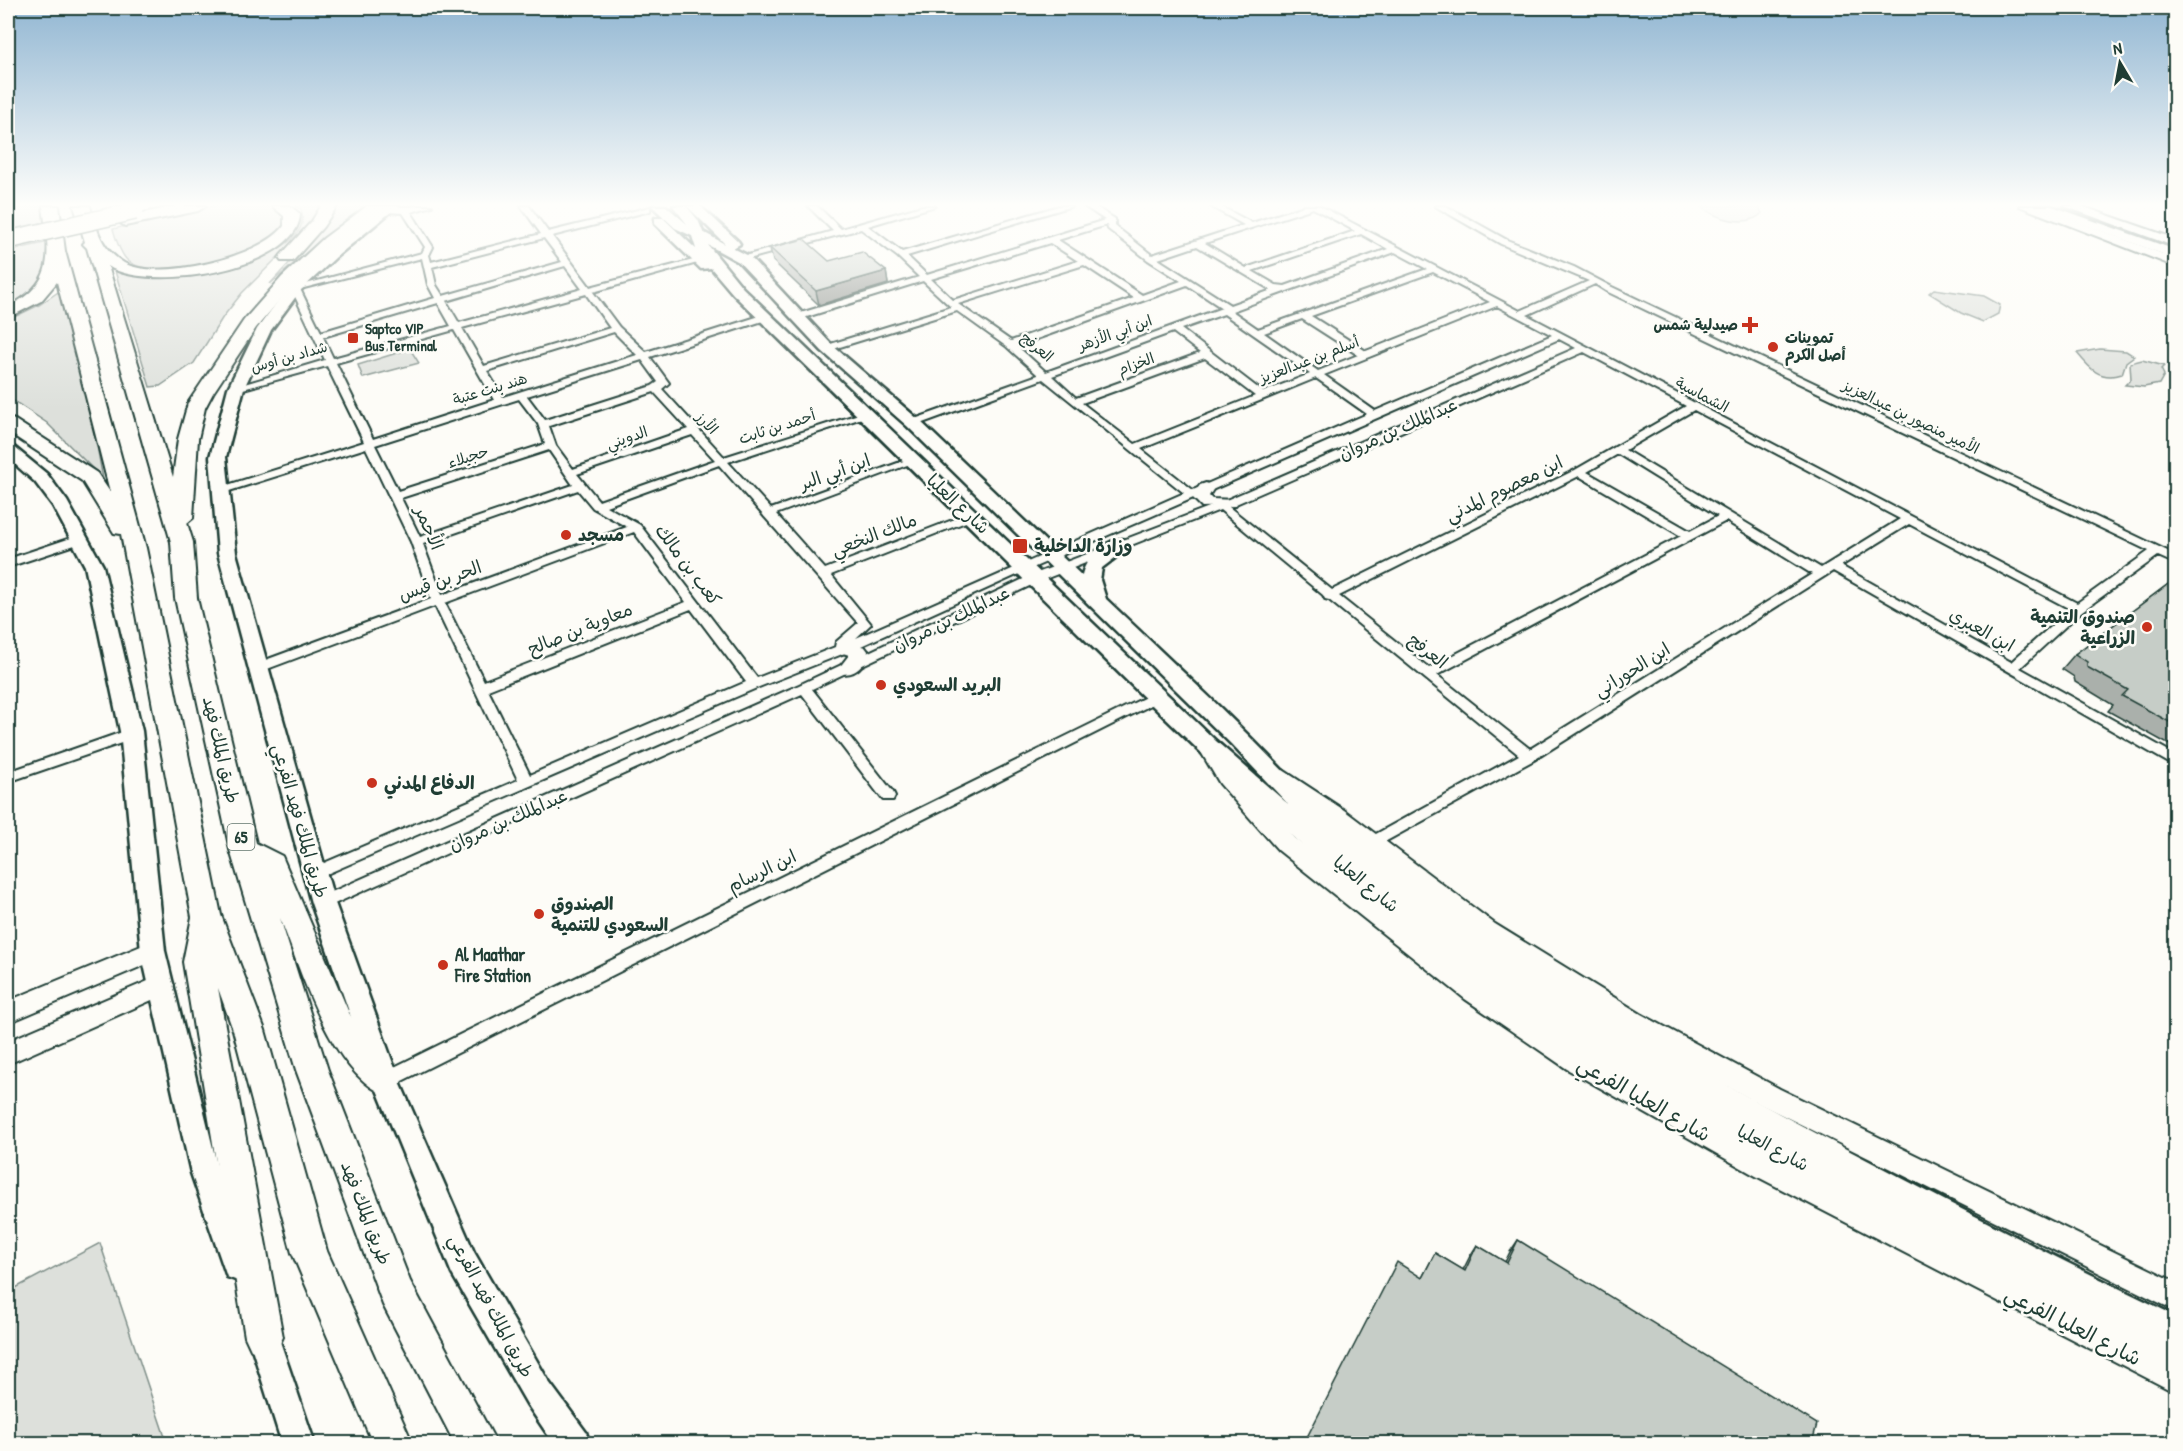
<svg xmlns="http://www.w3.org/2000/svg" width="2183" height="1451" font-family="'Patrick Hand','Playpen Sans Arabic',sans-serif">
<rect width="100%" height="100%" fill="#fdfcf7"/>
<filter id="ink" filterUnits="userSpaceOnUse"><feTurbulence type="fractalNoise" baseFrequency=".0167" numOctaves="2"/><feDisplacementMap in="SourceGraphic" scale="12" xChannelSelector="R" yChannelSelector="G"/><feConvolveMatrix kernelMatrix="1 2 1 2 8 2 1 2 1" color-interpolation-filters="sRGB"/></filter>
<g filter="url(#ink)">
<!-- green -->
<path fill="#dde0db" stroke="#7e8e88" stroke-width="1.5" d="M17,206h30l-1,16 -38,8v-22z
M213,206h59l16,8 -6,23c-20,9 -40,19 -61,26 -19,7 -80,13 -95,-4 -7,-8 -10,-20 -13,-30z
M295,206h27l-14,21 -66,66 -19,24 -29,46 -34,23 -10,1 -35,-116c13,-2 27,6 41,6 32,0 162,-18 145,-68z
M338,206h30l-47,34 -51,44 64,-70z
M1702,206h56l4,7c-13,15 -49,6 -60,-7z
M49,242l5,29 -33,33 -13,6v-59z
M64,288l7,14 32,177 -56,-56 -39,-26v-77l31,-15z
M1934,289l50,7 16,9 -2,9 -15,8 -22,-9 -32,-20z
M410,349l9,14 -56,15 -5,-13z
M2100,349l26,2 8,5 -8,6 -4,12c-22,7 -32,-5 -45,-21z
M2142,360l22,6 -3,3 3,6 -5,9 -15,3 -19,-2 6,-6 -1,-16z
M100,1243l67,200h-159v-151z"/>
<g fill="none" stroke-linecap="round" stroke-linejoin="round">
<defs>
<path id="street" d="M417,206h15l-21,6 22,35 -4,8 2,7 110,-28 -20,-28h8l19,26 102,-25v4l-98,25 38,51 111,-29v4l-108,30 26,35 27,25 117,-37h6v4l-119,38 19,26 -7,6 62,68 138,-44h8l1,2 -143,47 43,47 138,-50 4,-1 5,3 -142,53 49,55 143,-55h8v4l-145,57 40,49 -15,14 328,-145 -141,-114 -126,46h-8v-4l129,-46 -31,-28 -50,-36 -127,39h-6v-4l127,-39 -28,-26 -123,38h-6v-4l125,-38 -21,-20 -37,-28 -120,32v-4l92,-26 -25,-25h9l24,23 81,-23h13l-67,20 34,26 157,-46h13l-165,50 20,19 178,-55 -21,-14h10l21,13v7l37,29 92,-30 -34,-19h10l32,17 52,-17h16l200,105 69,-30 -88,-37 -66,-38h11l61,34 67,27 38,20 564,268v9l-18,-8 -76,55 -62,57 156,87v12l-343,-196 -299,189 -164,90 -5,-2 -2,-4 2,-4 154,-85 -190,-155 -4,-1 -2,-4 -103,-85 -180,71 -228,108 81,103 2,4 -2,4h-10l-81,-106 -479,215 -5,-1 -3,-5 3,-5 481,-213 233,-110 185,-71 359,-156 -17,-9 -531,231 -178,81 -91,36 -444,192 -5,-2 -3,-4 3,-4 208,-89 -83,-174 -173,65 -5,2 -6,-5 1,-3 179,-66 -20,-57 -45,-94 -140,44h-8l-1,-2 1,-2 146,-46 -37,-76 -91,25 -5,-3 94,-28 -34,-72 131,-35 3,-6 -22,-34 -16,-1 -4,-2c8,-5 24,-2 34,-4zM1313,208l42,23 -109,37 -41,-25zM1107,225l1,4 40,31 33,21 -39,14 -84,-55zM1361,234l27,15 -103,37 -9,-1 -24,-14zM544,238l18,24 -119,34 -7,-11 -4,-18zM1050,243l28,18 -125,39 -22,-21zM1197,246l74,44h1l-42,15 -72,-46zM1395,252l32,17 -169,60 -26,-18zM422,258l6,27 7,13 -114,34 -21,-43zM1084,265l50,33 -123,43 -53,-37zM565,266l17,23 -123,34 -13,-22zM1433,272l57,30 -124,49 -55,-35zM1595,284l11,7 543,260 -72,52 -550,-288zM1187,285l35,23 -176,64 -29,-26zM586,294l24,34 -126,38 -22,-38zM438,303l13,23 -118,32 -10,-21zM1497,306l55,29 -177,76 -51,-36zM1224,314l86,60 -47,18 -82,-63zM1302,319l56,36 -40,16 -54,-38zM454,330l40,70 -121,39 -37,-76zM614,332l23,23 -134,42 -16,-26zM1173,332l27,21 -124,45 -24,-22zM1584,352l102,54 -111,64 -243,120 -103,-83zM1205,358l50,38 -120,48 -53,-41zM642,360l16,22 -6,4 -107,34 -18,-24zM1316,378l51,36 -174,76 -52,-41zM654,392l34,37 -115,40 -17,-23 -7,-20zM519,399l19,25 7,20 -147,47 -23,-46zM1694,410l206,109 -79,49 -196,-118zM692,435l23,25 -116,41 -22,-27zM549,450l24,35 -153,52 -19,-39zM1618,454l100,62 -28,15 -103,-59zM719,465l139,158 -22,19 -1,5 -78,31 -117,-153 -34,-19zM1579,476l102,60 -252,132 -90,-72zM578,490l15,18 34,19 -185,68 -19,-51zM1726,521l86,53 -282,175 -93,-74zM1909,524l161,85 -59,53 -170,-96zM634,532l52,70 -202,79 -39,-78zM691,609l55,73 -216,93 -42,-85z
M80,535l6,4 -2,3 -76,25v-8z
M1156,692l5,2 2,3 -2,3 -769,386 -6,2 -6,-2 -3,-6 3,-6z
M131,729l7,5 -2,4 -128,44v-10z"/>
<path id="secondary" d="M2019,206h17l140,53v8z
M2064,206h17l95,33v8z
M1206,483l8,5 -5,8 3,3 23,1 2,3 -2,3 -33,1 -10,-10 8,-12z
M846,642l19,5 3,4c-2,13 -13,26 -27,22l-2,-5 10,-13 -9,-3 -3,-4 3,-4z
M1211,745l7,2 16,27 60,64 187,147 104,68 189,105 402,204v31l-420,-217 -189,-107 -102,-70 -187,-149 -58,-66 -19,-32 3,-5z
M1283,770l61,40 151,114 146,90 139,75 396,193v29l-414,-206 -139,-75 -144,-92 -203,-155 -3,-5 3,-5z
M153,941l8,3 3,7 -3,7 -153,65v-22z
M162,975l8,3 4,7 -4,7 -162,72v-23z"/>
<path id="primary" d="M384,206h14l-62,51 -36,34 -29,39 -27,58 -18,69 10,96 99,350 64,177 75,172 75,130 37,50 4,12h-36l-27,-40 -75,-130 -79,-194 -62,-177 -93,-350 -8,-96 18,-69 29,-59 33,-44 36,-34z
M652,206h14l21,18 -14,-18h13l12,14 5,12 22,12 -38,-38h13l38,35 2,3 -7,4 16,8 83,89 87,75 163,156c2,-18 28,-41 46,-36l3,4 -3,4 -26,20 -2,12 6,19c47,45 95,89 141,135 38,38 75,79 117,113 148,121 317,216 486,304 108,57 216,112 326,165v52c-96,-39 -186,-91 -277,-139 -188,-98 -377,-200 -541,-336 -103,-85 -198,-180 -293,-273 -111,-109 -221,-218 -332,-326l-22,-26 -10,1 -46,-45v-6h8l33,31 -4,-13 -17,-8zM708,245l31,17 83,89 85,75 324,318 57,60 -72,-63 -473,-453z
M2034,206h18l124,44v9z
M8,445l6,2 33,27 20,27 36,65 39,165 23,220 54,222 34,93 -4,11 -11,4 -11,-4 -36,-104 -50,-222 -21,-220 -35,-165 -32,-60 -18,-24 -27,-24z
M260,1311l11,4 44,129h-33l-37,-118 4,-11z"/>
<path id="highway" d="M43,206h16l6,45 81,297 75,367 44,115 62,221 86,193h-40l-81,-191 -59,-223 -15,-42 65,349 -6,13 -13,6 -13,-6 -6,-13 -62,-375 9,-45 -71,-383 -7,-1 -32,-52 -74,-49v-14l7,2 82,53 13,19 -53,-210 -16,19 -33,17v-11c49,-25 41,-54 35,-101z
M74,206h16c7,24 11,43 34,57 33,19 138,-6 160,-37v-10l-12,-10h18l10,8c-1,56 -153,79 -192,52l65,211 5,-38 10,-36 56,-83 38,-43 42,-39 43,-32h18l-50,39 -42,39 -37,44 -43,65 -8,15 -7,31 -5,79 -6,5 6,19 4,56 59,245 26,13 67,157 12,20 37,36 4,11 -4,11 -12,4c-55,-21 -85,-125 -106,-177l48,152 82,211 87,163h-42l-72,-139 -87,-235 -66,-220 -55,-252 -4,-56 -84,-294 -4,-4 2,-2z
M176,206h30l-8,5 -73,15 -8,-5 3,-3z
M321,206h16l-14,21 -30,34h-12l-2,-3 2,-3 31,-34z"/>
</defs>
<!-- street casing -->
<use href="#street" stroke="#1f3d34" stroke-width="4"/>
<!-- secondary casing -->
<use href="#secondary" stroke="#1f3d34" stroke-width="4"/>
<!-- primary casing -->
<use href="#primary" stroke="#1f3d34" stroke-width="5"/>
<!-- highway casing -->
<use href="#highway" stroke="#1f3d34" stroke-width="4"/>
<!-- street -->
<use href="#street" fill="#fdfcf7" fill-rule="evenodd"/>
<!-- secondary -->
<use href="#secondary" fill="#fdfcf7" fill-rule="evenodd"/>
<!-- primary -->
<use href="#primary" fill="#fdfcf7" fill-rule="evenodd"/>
<!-- highway -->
<use href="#highway" fill="#fdfcf7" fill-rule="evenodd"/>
<defs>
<path id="highway-bridge" d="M8,240l127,-29"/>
</defs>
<!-- highway-bridge casing -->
<use href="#highway-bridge" stroke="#1f3d34" stroke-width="20" stroke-linecap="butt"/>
<!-- highway-bridge -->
<use href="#highway-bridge" stroke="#fdfcf7" stroke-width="17"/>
</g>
<!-- wall -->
<path fill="#aab0ab" stroke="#1f3d34" stroke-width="1.5" d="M770,248l59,13 57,10 2,13 -69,21 -46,-44z
M2175,579v169l-67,-37 5,-6 -38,-23 -1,-5 -12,-8 13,-15z
M1518,1240l294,203 -390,-165 13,-25 28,17 7,-14 7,-11 28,17 5,-10z"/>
<!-- shaded-wall -->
<path fill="#8b908b" stroke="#1f3d34" stroke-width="1.5" d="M886,271l2,13 -69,21 -3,-14z"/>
<!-- building -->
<path fill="#c6cdc7" stroke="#1f3d34" stroke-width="1.5" d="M804,239l25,22 33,-9 24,19 -70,20 -46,-43z
M2175,579v146l-53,-29 6,-6 -41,-23v-5l-12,-8z
M1518,1240l299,184 -5,19h-508l93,-181 25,16 13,-25 30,18 12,-26 30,18z"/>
</g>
<!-- sky -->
<linearGradient id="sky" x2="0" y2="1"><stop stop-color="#91b6d2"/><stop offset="0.5" stop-color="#fefefb"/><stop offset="1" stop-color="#fefefb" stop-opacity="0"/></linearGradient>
<rect width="2183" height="409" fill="url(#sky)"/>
<!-- markers -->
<g fill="#c8321e" stroke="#fdfcf7" stroke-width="2">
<path d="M1747 316h6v6h6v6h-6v6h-6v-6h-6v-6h6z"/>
<rect x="347" y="332" width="12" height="12" rx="3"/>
<circle cx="1773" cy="347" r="6"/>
<circle cx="566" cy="535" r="6"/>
<rect x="1012" y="538" width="16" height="16" rx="3"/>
<circle cx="2147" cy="627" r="6"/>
<circle cx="881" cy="685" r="6"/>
<circle cx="372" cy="783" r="6"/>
<circle cx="539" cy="914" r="6"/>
<circle cx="443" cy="965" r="6"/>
</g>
<g text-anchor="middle" stroke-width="5" stroke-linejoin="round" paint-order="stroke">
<!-- far-poi labels -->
<g font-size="15" font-weight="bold" fill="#1f3d34" stroke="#fdfcf7" text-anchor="start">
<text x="1738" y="330" text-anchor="end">صيدلية شمس</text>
<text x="365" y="334">Saptco VIP<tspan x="365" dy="17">Bus Terminal</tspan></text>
<text x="1785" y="343">تموينات<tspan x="1785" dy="17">أصل الكرم</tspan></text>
</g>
<!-- far-street labels -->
<g font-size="15" fill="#1f3d34" stroke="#fdfcf7">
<text transform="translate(1115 333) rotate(-20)" y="5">ابن أبي الأزهر</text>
<text transform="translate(1037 347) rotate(40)" y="5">العرفج</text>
<text transform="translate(289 357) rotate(-16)" y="5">شداد بن أوس</text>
<text transform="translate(1309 360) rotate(-21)" y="5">أسلم بن عبدالعزيز</text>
<text transform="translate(1136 364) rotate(-20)" y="5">الخزام</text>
<text transform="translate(490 389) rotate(-17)" y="5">هند بنت عتبة</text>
<text transform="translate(1702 395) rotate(28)" y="5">الشماسية</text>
<text transform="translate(1911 417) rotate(26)" y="5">الأمير منصور بن عبدالعزيز</text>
<text transform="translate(707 423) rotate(48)" y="5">الأرز</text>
<text transform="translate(777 427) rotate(-18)" y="5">أحمد بن ثابت</text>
<text transform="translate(627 438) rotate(-19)" y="5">الدويني</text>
<text transform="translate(468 457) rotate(-18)" y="5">حجيلاء</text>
</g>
<!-- shield labels -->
<rect fill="#fdfcf7" stroke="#62766e" stroke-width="1.5" x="227.5" y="824" width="27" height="26" rx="4.5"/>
<g font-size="16" font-weight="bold" fill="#1f3d34">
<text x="241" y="843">65</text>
</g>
<!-- street labels -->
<g font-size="18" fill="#1f3d34" stroke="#fdfcf7">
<text transform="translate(1398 429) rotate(-24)" y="6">عبدالملك بن مروان</text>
<text transform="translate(835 472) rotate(-20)" y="6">ابن أبي البر</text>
<text transform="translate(1504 489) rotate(-26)" y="6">ابن معصوم المدني</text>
<text transform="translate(958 504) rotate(43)" y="6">شارع العليا</text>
<text transform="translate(429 528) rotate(67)" y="6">الأحمر</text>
<text transform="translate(874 535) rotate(-21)" y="6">مالك النخعي</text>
<text transform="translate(688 565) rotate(53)" y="6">كعب بن مالك</text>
<text transform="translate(440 581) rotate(-20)" y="6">الحر بن قيس</text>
<text transform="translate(951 619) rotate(-26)" y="6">عبدالملك بن مروان</text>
<text transform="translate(580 629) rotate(-22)" y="6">معاوية بن صالح</text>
<text transform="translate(1982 630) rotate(29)" y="6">ابن العبري</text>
<text transform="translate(1428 651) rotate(39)" y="6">العرفج</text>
<text transform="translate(1632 670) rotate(-32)" y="6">ابن الحوراني</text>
<text transform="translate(221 750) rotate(77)" y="6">طريق الملك فهد</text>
<text transform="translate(508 820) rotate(-24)" y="6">عبدالملك بن مروان</text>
<text transform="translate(300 821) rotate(74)" y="6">طريق الملك فهد الفرعي</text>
<text transform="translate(762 871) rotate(-26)" y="6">ابن الرسام</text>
<text transform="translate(1366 884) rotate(39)" y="6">شارع العليا</text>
<text transform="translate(1773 1148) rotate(28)" y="6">شارع العليا</text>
<text transform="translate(366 1213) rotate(69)" y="6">طريق الملك فهد</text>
<text transform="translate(491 1306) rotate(62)" y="6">طريق الملك فهد الفرعي</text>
</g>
<!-- poi labels -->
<g font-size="18" font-weight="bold" fill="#1f3d34" stroke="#fdfcf7" text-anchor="start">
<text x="578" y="541">مسجد</text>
<text x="1034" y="552">وزارة الداخلية</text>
<text x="2135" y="623" text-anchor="end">صندوق التنمية<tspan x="2135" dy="21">الزراعية</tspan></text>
<text x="893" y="691">البريد السعودي</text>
<text x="384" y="789">الدفاع المدني</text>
<text x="551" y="910">الصندوق<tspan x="551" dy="21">السعودي للتنمية</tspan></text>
<text x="455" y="961">Al Maathar<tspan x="455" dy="21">Fire Station</tspan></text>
</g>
<!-- near-street labels -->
<g font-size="21" fill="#1f3d34" stroke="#fdfcf7">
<text transform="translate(1644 1099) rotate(30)" y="7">شارع العليا الفرعي</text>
<text transform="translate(2073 1326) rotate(27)" y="7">شارع العليا الفرعي</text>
</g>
</g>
<!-- margin -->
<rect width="2183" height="1451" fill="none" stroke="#fdfcf7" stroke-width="30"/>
<rect x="15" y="15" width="2153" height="1421" fill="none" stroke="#1f3d34" stroke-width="2" filter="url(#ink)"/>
<!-- north arrow -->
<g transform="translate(2120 63) rotate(350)" stroke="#fdfcf7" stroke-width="4.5" paint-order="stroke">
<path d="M0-4.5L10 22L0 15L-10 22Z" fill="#1f3d34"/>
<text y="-9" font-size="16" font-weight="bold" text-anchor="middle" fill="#1f3d34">N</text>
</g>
</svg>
